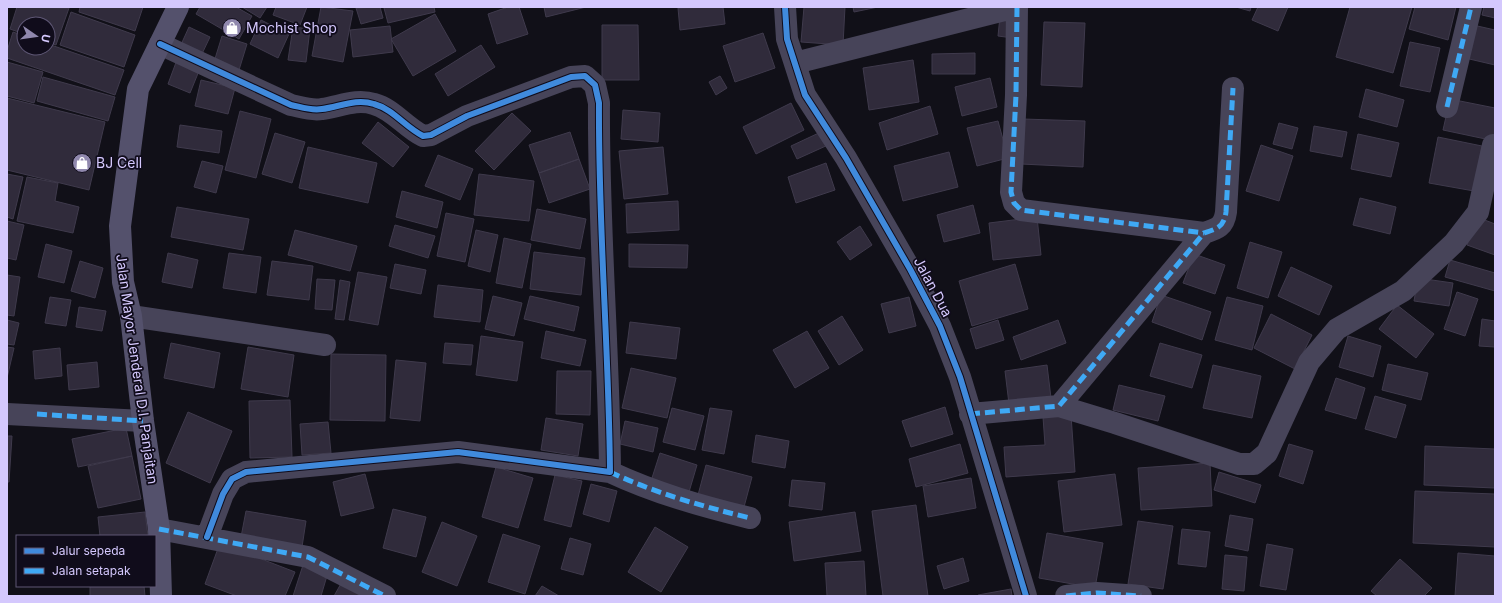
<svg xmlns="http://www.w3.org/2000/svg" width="1502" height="603" font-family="Inter,sans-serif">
<rect width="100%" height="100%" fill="#111018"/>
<!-- building -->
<path fill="#302b3b" stroke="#3f3a4c" d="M17,7l52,1 -13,37 -8,-3v-18h-24v10l-14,-5z
M80,7h63l-8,24 -56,-19z
M200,7h36l16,9 -13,23 -43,-25z
M242,7h25l-7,11z
M276,7h31l-7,18 -27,-10z
M321,7l32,4 -10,51 -31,-6z
M380,7l3,11 -22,6 -5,-16z
M388,7h46l1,5 -47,11 -4,-15z
M508,7h11l9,27 -31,10 -9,-30z
M544,7h42l-40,10z
M723,7l2,17 -45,6 -2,-22z
M804,7h41l-2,38 -42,-3z
M853,7h25l-24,5z
M1236,7h15l-1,4z
M1258,7h30l-10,24 -26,-11z
M1350,7h62l-19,66 -57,-16z
M1415,7h41l-8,33 -39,-11z
M1484,7h11v11l-13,-3z
M71,12l64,23 -11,32 -64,-22z
M435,14l21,37 -43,25 -22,-37z
M1000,16l14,1 -1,21 -15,-2z
M261,20l28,14 -11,24 -28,-14z
M1044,22l41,1 -3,64 -41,-2z
M602,25h36l1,55h-37z
M1473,25l22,5v35l-30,-7z
M390,26l3,26 -40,5 -3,-27z
M189,27l21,10 -10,21 -21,-9z
M293,27l17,2 -4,33 -18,-2z
M13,32l11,4v12h24v-4l76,26 -9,25 -108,-37v-7z
M763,33l12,35 -40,14 -12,-36z
M222,36l25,8 -8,26 -25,-8z
M1410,42l30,6 -10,44 -30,-6z
M481,45l14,22 -47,29 -13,-22z
M975,53v21h-43v-20z
M178,57l23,9 -11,27 -22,-9z
M913,60l6,42 -50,8 -6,-42z
M7,62l36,10 -9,31 -27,-7z
M720,76l7,12 -11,7 -7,-13z
M43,77l72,20 -7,24 -71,-20z
M990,78l7,29 -35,9 -7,-29z
M201,80l34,8 -7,26 -33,-8z
M1366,89l38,11 -7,27 -38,-10z
M7,98l98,24 -16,68 -82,-20z
M1450,99l45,9v33l-52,-11z
M791,103l13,27 -48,24 -13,-27z
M930,106l8,28 -51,16 -8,-27z
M623,110l37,3 -2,29 -37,-3z
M240,111l31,8 -15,59 -31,-8z
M512,113l19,18 -37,39 -19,-19z
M1023,119l62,2 -2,46 -62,-3z
M998,121l10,37 -31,8 -10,-38z
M378,122l31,25 -16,20 -31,-24z
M1279,123l19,5 -6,21 -19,-5z
M180,125l42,6 -3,22 -42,-6z
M1314,126l33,6 -5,25 -32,-6z
M823,131l5,14 -31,14 -6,-13z
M570,132l9,27 -40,14 -10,-28z
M275,133l30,9 -13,41 -30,-9z
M1358,134l41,9 -8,34 -40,-8z
M1438,137l44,9 -8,45 -45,-8z
M1261,145l32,11 -14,45 -33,-10z
M308,147l69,16 -9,40 -69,-15z
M663,147l5,47 -44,5 -5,-48z
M949,152l9,35 -55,14 -9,-35z
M438,155l35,14 -13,31 -35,-14z
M579,159l11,30 -41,14 -10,-30z
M202,161l21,5 -7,27 -22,-6z
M826,163l9,27 -39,13 -8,-26z
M7,174l16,3 -10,42 -6,-2z
M479,174l55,7 -5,40 -55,-6z
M27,177l31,6 -3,18 24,6 -6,26 -56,-12z
M402,191l41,11 -6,26 -41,-11z
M1360,198l36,9 -6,27 -37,-9z
M678,201l1,29 -52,3 -1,-29z
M973,205l7,28 -36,9 -7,-27z
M177,207l72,12 -6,31 -72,-13z
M537,209l49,10 -6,30 -49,-9z
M446,213l28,6 -9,43 -28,-6z
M1037,217l4,38 -48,5 -4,-37z
M1477,217l18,7v31l-28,-10z
M7,221l17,4 -8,35 -9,-2z
M395,225l40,11 -7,22 -39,-12z
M860,226l12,19 -22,15 -13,-18z
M295,230l62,16 -7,25 -62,-16z
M476,230l22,5 -8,37 -22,-6z
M504,238l27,6 -9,44 -26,-5z
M1250,242l32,10 -14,46 -31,-10z
M46,244l26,7 -8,32 -26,-6z
M629,244l59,1 -1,23 -58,-1z
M534,252l51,6 -4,37 -51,-6z
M168,253l30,7 -6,28 -30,-6z
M229,253l32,4 -5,36 -33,-5z
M1194,254l31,11 -10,29 -32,-11z
M1450,260l45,13v18l-50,-14z
M80,261l23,7 -8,30 -24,-7z
M272,261l41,5 -4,34 -42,-5z
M395,264l31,6 -5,24 -31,-6z
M1015,264l13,45 -56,17 -13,-45z
M1291,267l41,19 -13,29 -41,-19z
M358,272l29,5 -9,48 -29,-5z
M7,275l13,2 -6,39 -7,-1z
M1418,278l35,5 -4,23 -35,-5z
M317,279l18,1 -3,30 -17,-1z
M340,280l10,2 -6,38 -9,-1z
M438,285l45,5 -3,32 -46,-5z
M1457,292l21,7 -13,37 -21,-7z
M1161,295l50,17 -9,28 -50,-18z
M493,296l29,7 -8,33 -29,-7z
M530,296l49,11 -5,24 -50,-12z
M50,297l21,3 -5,26 -21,-3z
M909,297l7,29 -27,7 -8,-29z
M1227,297l36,9 -11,44 -37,-10z
M1397,305l37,29 -18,24 -37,-29z
M79,307l27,4 -4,20 -26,-4z
M1271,314l41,21 -17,34 -41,-21z
M842,316l21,34 -24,15 -21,-34z
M1482,319l13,2v26l-16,-1z
M7,320l12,3 -5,22 -7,-1z
M998,320l6,20 -28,9 -6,-20z
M1058,320l8,23 -45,17 -8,-23z
M630,322l50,6 -4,31 -50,-6z
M546,331l40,9 -6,26 -39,-8z
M807,331l22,37 -34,20 -22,-38z
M481,336l42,6 -6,39 -41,-6z
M1348,336l33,10 -8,31 -34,-10z
M171,343l49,10 -6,35 -50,-10z
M445,343l28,2 -2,20 -28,-2z
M1160,343l42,12 -10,33 -42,-12z
M7,347l7,1 -7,30z
M248,347l46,8 -6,42 -47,-8z
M60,348l2,28 -27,3 -2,-28z
M331,354l55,1 -1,66 -55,-1z
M396,360l30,3 -6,58 -30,-3z
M97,362l2,25 -30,3 -2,-25z
M1388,364l40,9 -7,27 -39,-10z
M1047,365l4,33 -42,6 -4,-33z
M1213,365l48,11 -9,42 -49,-10z
M631,368l45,10 -9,40 -45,-10z
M557,371h34l-1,44 -34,-1z
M1336,378l29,10 -9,31 -31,-9z
M1119,385l46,11 -7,25 -45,-11z
M1375,396l31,9 -10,33 -31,-9z
M290,400l2,57 -42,1 -1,-57z
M945,407l8,27 -42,13 -9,-26z
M672,408l32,8 -9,34 -32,-8z
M710,408l22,3 -8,43 -22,-4z
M188,412l44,19 -22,52 -44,-20z
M1071,415l4,57 -69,5 -2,-30 41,-2 -2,-28z
M546,418l37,6 -5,32 -37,-6z
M625,421l33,7 -5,24 -33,-8z
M328,422l3,31 -29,2 -2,-31z
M126,428l6,28 -54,11 -6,-28z
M756,435l33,6 -4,27 -33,-6z
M7,436h5l-3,46h-2z
M960,444l8,29 -52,14 -7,-28z
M1289,444l24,7 -10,33 -24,-8z
M1425,446l70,3v39l-71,-3z
M660,453l37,12 -8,27 -38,-11z
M132,456l9,43 -43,9 -10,-42z
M1210,463l2,43 -71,4 -3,-42z
M706,465l46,12 -8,30 -46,-12z
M496,467l37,11 -15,50 -36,-11z
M1219,472l42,13 -6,18 -41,-13z
M365,474l9,34 -33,8 -8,-34z
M1115,474l7,51 -58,7 -6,-51z
M555,475l27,6 -11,46 -27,-7z
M971,478l5,30 -48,9 -5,-31z
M792,480l33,3 -3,27 -33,-4z
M591,484l26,7 -8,31 -26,-8z
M1415,491l80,3v53l-82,-4z
M916,505l12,91h-45l-11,-85z
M393,509l33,8 -10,40 -33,-9z
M246,511l60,10 -4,26 -61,-10z
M145,512l3,24h-48l-2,-19z
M855,512l6,39 -67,10 -5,-39z
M1230,515l23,4 -5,32 -23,-5z
M1138,521l35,5 -10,63 -35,-5z
M442,522l35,14 -20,50 -35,-14z
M655,527l33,20 -27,45 -33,-20z
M1182,529l28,3 -4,35 -28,-3z
M1047,533l56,10 -8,45 -56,-10z
M503,534l37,12 -15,48 -37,-12z
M570,538l21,6 -8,31 -22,-6z
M220,543l75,29 -10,24h-48l-32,-12z
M1267,544l26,5 -7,41 -26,-4z
M1458,553l37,3v40h-40z
M1225,555l22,2 -3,34 -22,-2z
M963,558l6,23 -25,8 -7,-23z
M1400,559l32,29 -8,8h-47l-6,-5z
M864,561l2,35h-39l-2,-33z
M304,562l25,7 -8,27h-28z
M343,580l29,16h-38z
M90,586h54l1,10h-55z
M542,586l17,10h-24z
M1011,589l1,7h-33l-1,-1z"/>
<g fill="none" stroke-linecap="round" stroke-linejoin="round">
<!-- minor -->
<path stroke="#474459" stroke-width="22" d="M785,7l2,32 18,56 41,63 64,111 30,57 20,51 66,219
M1017,7l-1,88 -5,97 3,11 7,7 183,23
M160,44l131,61c10,2 20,6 31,4 17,-2 34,-11 52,-5 19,5 31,23 49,32l8,-1 36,-19 104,-39 14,-1 10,9 4,18c-1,123 10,246 11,369l-152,-20 -212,20 -14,7 -9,15 -16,43
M795,63l222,-56
M1447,107l24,-100
M131,316l194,29
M1059,406l56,17 124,41h15l13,-11 42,-91 28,-33 66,-38 51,-48 24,-31 15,-67
M7,414l136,7
M970,414l89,-8 145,-173c13,-4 20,-6 22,-21l7,-124
M610,472c45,21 91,34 140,46
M159,529l149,28 77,39
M1066,596l31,-3 44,3"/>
<!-- secondary -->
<path stroke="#54516c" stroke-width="22" d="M161,596l-2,-67 -16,-108 -12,-105 -8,-34 -3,-56 18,-137 40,-82"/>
<!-- quiet -->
<path stroke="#3fa9f5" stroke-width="5" stroke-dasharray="10 5" stroke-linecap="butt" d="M1017,7l-1,88 -5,97 3,11 7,7 183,23
M1447,107l24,-100
M37,414l106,7
M970,414l89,-8 145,-173c13,-4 20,-6 22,-21l7,-124
M610,472c45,21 91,34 140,46
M159,529l149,28 77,39
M1066,596l31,-3 44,3"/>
<defs>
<path id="cycleway" d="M785,7l2,32 18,56 41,63 64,111 30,57 20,51 66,219
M160,44l131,61c10,2 20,6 31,4 17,-2 34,-11 52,-5 19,5 31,23 49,32l8,-1 36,-19 104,-39 14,-1 10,9 4,18c-1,123 10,246 11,369l-152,-20 -212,20 -14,7 -9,15 -16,43"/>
</defs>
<!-- cycleway casing -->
<use href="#cycleway" stroke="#100c1b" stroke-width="8"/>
<!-- cycleway -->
<use href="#cycleway" stroke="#408adc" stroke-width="6"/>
</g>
<!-- icons -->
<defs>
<symbol id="shop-disc" viewBox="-11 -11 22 22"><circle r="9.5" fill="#9088ad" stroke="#100c1b"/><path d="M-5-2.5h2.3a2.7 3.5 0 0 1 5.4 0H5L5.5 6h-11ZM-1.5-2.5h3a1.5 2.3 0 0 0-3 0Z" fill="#fff"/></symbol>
</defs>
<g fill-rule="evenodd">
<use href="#shop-disc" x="221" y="17" width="22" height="22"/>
<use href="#shop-disc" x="71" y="152" width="22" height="22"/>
</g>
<g text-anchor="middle" stroke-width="3.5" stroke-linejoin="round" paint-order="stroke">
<!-- poi labels -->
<g font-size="14" fill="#d4c8fd" stroke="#100c1b" text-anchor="start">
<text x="246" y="33">Mochist Shop</text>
<text x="96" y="168">BJ Cell</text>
</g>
<!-- street labels -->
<g font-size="14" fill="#d4c8fd" stroke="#100c1b">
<text transform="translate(933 287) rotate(62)" y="5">Jalan Dua</text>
<text transform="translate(137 369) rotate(82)" y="5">Jalan Mayor Jenderal D.I. Panjaitan</text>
</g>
</g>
<!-- border -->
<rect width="1502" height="603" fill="none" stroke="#d4c8fd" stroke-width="16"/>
<!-- legend -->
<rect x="16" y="535" width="140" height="52" fill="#100c1b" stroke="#5e5775"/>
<rect x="24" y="548" width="20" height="6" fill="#408adc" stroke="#5e5775"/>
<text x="52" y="555" font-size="12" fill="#d4c8fd">Jalur sepeda</text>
<rect x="24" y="568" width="20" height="6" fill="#3fa9f5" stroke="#5e5775"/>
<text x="52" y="575" font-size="12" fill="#d4c8fd">Jalan setapak</text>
<!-- north arrow -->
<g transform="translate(36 36) rotate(103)"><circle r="19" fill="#100c1b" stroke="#5e5775"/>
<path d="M0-3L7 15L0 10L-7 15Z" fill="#9088ad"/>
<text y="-6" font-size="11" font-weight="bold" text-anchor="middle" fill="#d4c8fd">U</text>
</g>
</svg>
